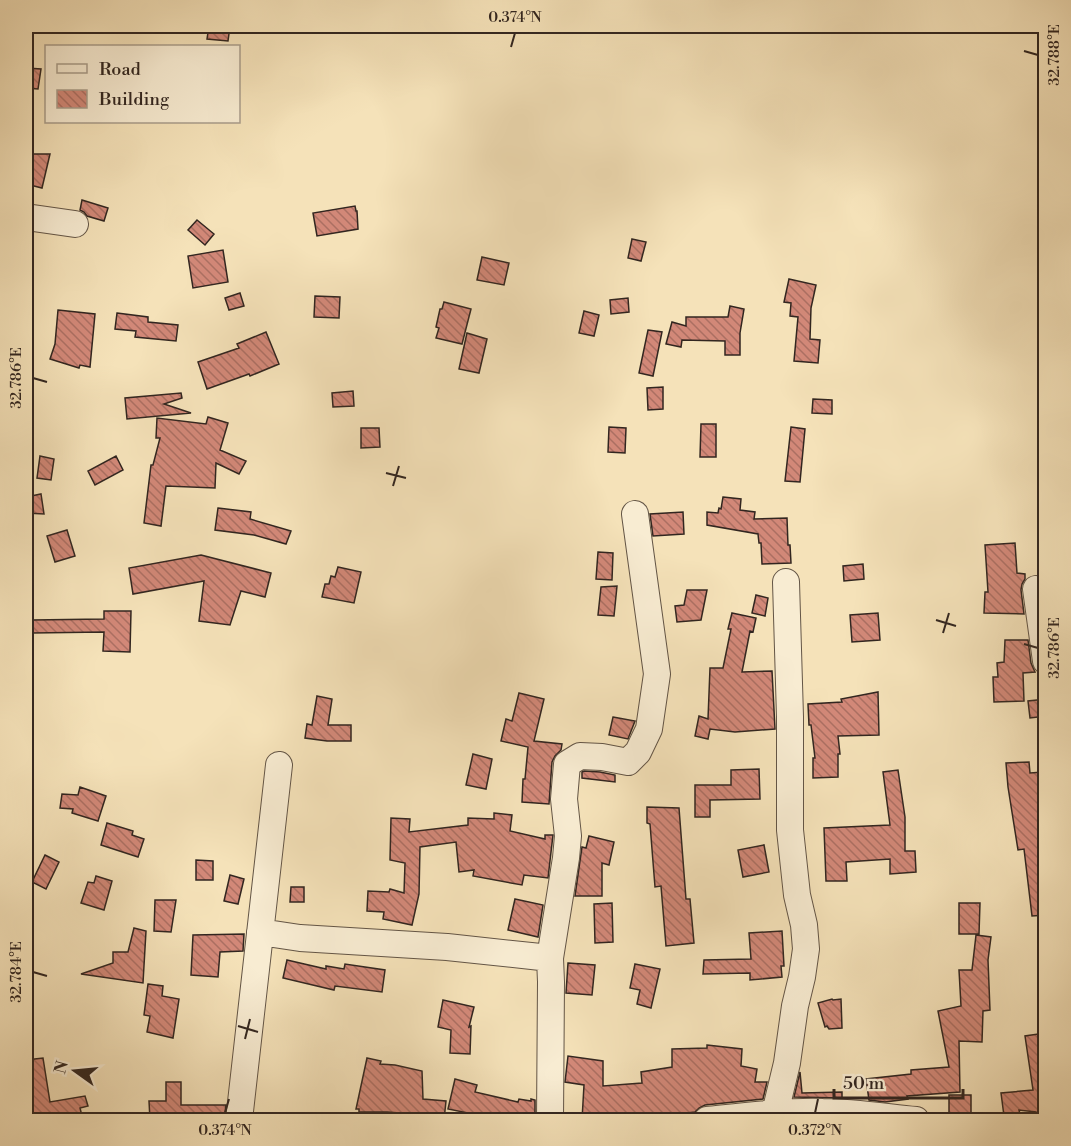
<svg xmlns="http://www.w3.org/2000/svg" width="1071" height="1146" font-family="'Libre Bodoni',serif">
<defs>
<pattern id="building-back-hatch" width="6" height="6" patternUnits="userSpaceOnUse" patternTransform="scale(1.5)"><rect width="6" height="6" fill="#d28878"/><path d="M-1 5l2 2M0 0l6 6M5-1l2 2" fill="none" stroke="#ab6f62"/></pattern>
</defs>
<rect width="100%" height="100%" fill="#f5e2b9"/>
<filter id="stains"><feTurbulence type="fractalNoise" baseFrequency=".00333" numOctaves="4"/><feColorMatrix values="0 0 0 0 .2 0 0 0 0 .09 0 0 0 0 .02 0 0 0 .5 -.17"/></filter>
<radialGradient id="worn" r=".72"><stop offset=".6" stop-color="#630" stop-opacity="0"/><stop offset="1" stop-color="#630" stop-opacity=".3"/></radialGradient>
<!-- building -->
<path fill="url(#building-back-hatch)" stroke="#322620" stroke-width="1.5" d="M209,26h21l-2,15 -21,-2z
M26,68l15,1 -3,20 -12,-1z
M26,154h24l-8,34 -16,-4z
M82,200l26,8 -4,13 -17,-5 -3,-4 -4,-2z
M355,206l1,5h1l1,18 -41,7 -4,-23z
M197,220l17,14 -9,11 -17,-15z
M632,239l14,3 -5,19 -13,-3z
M223,250l5,32 -35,6 -5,-32z
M482,257l27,6 -5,22 -27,-5z
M789,279l27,6 -5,23 -1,31 10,1 -2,23 -24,-2 4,-44 -8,-1 1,-13 -7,-1z
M240,293l4,13 -15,4 -4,-12z
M315,296l25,1 -1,21 -25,-1z
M628,298l1,14 -18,2 -1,-14z
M444,302l27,7 -9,35 -26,-6 3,-10 -3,-1 4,-18h2z
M730,306l14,3 -4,24v22h-15v-14l-43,-1 -1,7 -15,-3 6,-22 14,4v-9h42z
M58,310l37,4 -5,53 -10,-2 -1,3 -29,-9 5,-15z
M584,311l15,4 -5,21 -15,-3z
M117,313l31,4v5l30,3 -2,16 -41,-4 1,-6 -21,-2z
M648,330l14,2 -9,44 -14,-3z
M266,332l13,32 -29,12 -1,-2 -42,15 -9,-27 41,-14 -2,-4z
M467,333l20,6 -8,34 -20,-4z
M663,387v22l-15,1 -1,-22z
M353,391l1,15 -21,1 -1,-14z
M181,393l1,5 -18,6 27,9 -64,6 -2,-21z
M813,399l19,1v14l-20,-1z
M208,417l20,6 -8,27 26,11 -7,13 -23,-11 -1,25 -49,-2 -5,40 -17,-3 7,-58h2l7,-27h-4l1,-20 49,6z
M701,424h15v33h-16z
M609,427l17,1 -1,25 -17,-1z
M791,427l14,2 -5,53 -15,-1z
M361,428h18l1,19 -19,1z
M40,456l14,3 -3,21 -14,-2z
M116,456l7,14 -28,15 -7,-14z
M41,494l3,20 -18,-1v-16z
M723,497l18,2 -1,11 15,2 -1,7 33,-1 1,27h2l1,18 -29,1 -1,-21h-2l-1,-9 -51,-9v-13l11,1 1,-5 2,1z
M218,508l33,4 -1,7 41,12 -5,13 -32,-9 -39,-5z
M683,512l1,22 -31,2 -3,-22z
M67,530l8,26 -20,6 -8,-26z
M1015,543l2,30 8,1v5l-3,5 -1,6 3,24 -40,-1 1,-21h3l-3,-47z
M598,552l15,1 -1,27 -16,-1z
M201,555l70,18 -6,24 -24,-6 -11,34 -31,-4 5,-40 -71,13 -4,-26z
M863,564l1,15 -20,2 -1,-15z
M338,567l23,5 -7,31 -32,-6 3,-13h4l2,-8 4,1z
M617,586l-3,30 -16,-1 3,-28z
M687,590h20l-6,30 -24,2 -2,-16 9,-1z
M756,595l12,3 -3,18 -13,-3z
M104,611h27l-1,41 -27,-1 1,-19 -72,1v-13l72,-1z
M732,613l24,5 -3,14 -3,-1 -8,41 30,-1 3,58 -40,3 -25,-3 -2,10 -13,-3 4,-20 9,3 2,-51h13l8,-39h-3z
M878,613l2,27 -28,2 -2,-27z
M1005,640h23l3,23 4,9 -12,1 1,28 -30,1 -1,-25h5l-1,-14 7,-1z
M878,692l1,43 -41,1 2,18h-2v23l-25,1v-20h2l-4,-33h-2l-1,-21 34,-2 -1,-3z
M519,693l25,6 -10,42 28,3 -1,6 -6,6 -3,6 -3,42 -27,-2 1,-23h2l3,-32 -27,-6 5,-22 6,2z
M317,696l15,3 -4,26h23v16h-24l-22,-3 2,-14 5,1z
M1046,699v17l-16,2 -2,-17z
M613,717l22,4 -7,18 -19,-4z
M473,754l19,5 -6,30 -20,-4z
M1029,762l1,11 13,-1v4h3v32h-4l4,26v23l-4,1 4,27v30l-14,1 -8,-67 -6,1 -10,-63 -2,-24z
M759,769l1,30 -50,1v17h-15v-32h36v-15z
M898,770l7,47v34h10l1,21 -26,2v-15l-44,3 1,19h-21l-2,-53 66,-3 -7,-53z
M584,771l16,1 15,3v7l-33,-4v-6z
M80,787l26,9 -8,25 -26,-8 1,-4 -13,-1 2,-14 16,1z
M647,807l32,1 7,91h4l4,44 -28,3 -5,-60 -6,1 -5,-63 -3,-1z
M494,813l18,2 -2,16 35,8v-4h8l-5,43 -24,-3 -2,10 -49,-9 1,-6 -15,2 -3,-30 -36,5 -1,47 -7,31 -29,-6 1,-7 -17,-1 1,-20 21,1 1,-3 14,4 1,-30 -15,-3 1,-42 19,1 -1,13 59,-7v-7l26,1z
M107,823l26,8 -1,4 12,4 -6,18 -37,-12z
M589,836l25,6 -5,23 -7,-2v33h-27l7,-49 4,1z
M764,845l5,27 -26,5 -5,-27z
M45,855l14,7 -13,27 -14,-7z
M196,860l17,1v19h-17z
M230,875l14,4 -6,25 -14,-3z
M96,876l16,5 -8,29 -23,-7 7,-21 6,1z
M291,887h13v15h-14z
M515,899l28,6 -5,32 -30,-7z
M155,900h21l-5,32 -17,-1z
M612,903l1,39 -18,1 -1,-39z
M959,903h21l-1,31h-20z
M134,928l12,3 -3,52 -62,-9 32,-11v-11h15z
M782,931l2,35h-3l1,11 -32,3v-7l-47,1 1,-14 47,-1 -2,-26z
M244,934l-1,17 -23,1 -2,25 -27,-2 2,-40z
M976,935l15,2 -3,23 2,50 -7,1 -1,31 -23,-1 1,51 -53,4 1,3 -23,3 -16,-2 -3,-21 45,-5v-4l38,-3 -11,-56 23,-5 -2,-36h13z
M287,960l39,9v-3l18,3 1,-5 40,6 -3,22 -47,-6 -1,4 -51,-12z
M568,963l27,2 -3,30 -26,-2z
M635,964l25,5 -9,39 -14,-4 3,-14 -10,-2z
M148,984l15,2 -1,10 17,3 -6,39 -26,-6 3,-16 -6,-1z
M832,999l1,1 8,-1 1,29 -13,1 -2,-3 -2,1 -7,-24z
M443,1000l31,7 -5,20 2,-1 -1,28 -20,-1 1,-23 -13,-3z
M1038,1034l3,17 5,-1v69l-8,1 -2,-8 -17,-2 1,4 -16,2 -3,-23 32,-3 -8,-54z
M707,1045l35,4 -1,17 16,3 -2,13h12l-4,17 -58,6 -6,3 -4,4 -39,5v2l-14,1h-60l2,-35 -19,-3 3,-26 35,5v25l39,-3 -1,-11 31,-5v-18l35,-1z
M43,1058l7,44 35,-6 3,10 -8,2 3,12h-21l-2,-7 -29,7 -5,-19v-41z
M367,1058l14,3 -1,3 15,1 27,6 1,28 23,2 -2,19h-14v-3l-30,3 -1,-7 -12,-1h-28v-3h-3z
M800,1072l2,21 40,-1v6l-48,-1z
M455,1079l22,6 -2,7 43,10 1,-3 12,2v-2l4,1v20h-49l-9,-2 1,-3 -30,-6z
M166,1082h15v23h45l-2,15h-74l-1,-19h17z
M949,1095h22v20l-22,1z"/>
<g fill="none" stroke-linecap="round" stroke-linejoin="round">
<defs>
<path id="minor" d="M26,217l49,7
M1036,589l10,72
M260,932l40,6 147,9 103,11
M775,1113l12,-50 8,-57 7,-29 4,-28 -2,-24 -7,-30 -7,-65v-113l-4,-135
M239,1120l40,-355
M550,1120l1,-138 -1,-24 16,-100 2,-22 -4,-37 3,-35 13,-8 22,1 26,5 10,-10 11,-23 8,-55 -22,-160
M707,1120c38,-4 77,-9 116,-8 31,0 62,5 93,8"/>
</defs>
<!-- minor casing -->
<use href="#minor" stroke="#635546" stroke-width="28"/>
<!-- minor -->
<use href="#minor" stroke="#f8ecd2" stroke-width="26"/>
</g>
<!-- ticks -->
<path fill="none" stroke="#322620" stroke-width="2" d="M511,47l4,-14M1024,51l14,4M33,378l14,4M386,473l20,5M393,486l6,-20M936,620l20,6M943,633l6,-20M1024,644l14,4M33,972l14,4M238,1026l20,6M245,1039l5,-20M225,1113l4,-14M815,1113l3,-14"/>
<!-- margin -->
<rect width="1071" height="1146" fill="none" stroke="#f5e2b9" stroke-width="66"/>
<!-- legend -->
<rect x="45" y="45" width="195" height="78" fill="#f8ecd2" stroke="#a99d8b" stroke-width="1.5"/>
<rect x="57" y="64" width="30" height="9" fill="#f8ecd2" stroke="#a99d8b" stroke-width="1.5"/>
<text x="99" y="75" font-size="18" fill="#322620">Road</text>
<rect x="57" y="90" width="30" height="18" fill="url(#building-back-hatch)" stroke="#a99d8b" stroke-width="1.5"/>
<text x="99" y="105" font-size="18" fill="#322620">Building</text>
<!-- north arrow -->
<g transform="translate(75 1071) rotate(285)" stroke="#f8ecd2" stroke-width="4.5" paint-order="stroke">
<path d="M0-4.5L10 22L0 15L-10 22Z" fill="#322620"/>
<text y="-9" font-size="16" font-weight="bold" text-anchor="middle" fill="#322620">N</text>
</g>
<!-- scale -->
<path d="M834 1089v9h129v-9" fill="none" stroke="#322620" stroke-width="3"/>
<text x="843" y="1089" font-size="18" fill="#322620" stroke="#f8ecd2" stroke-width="4.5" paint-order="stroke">50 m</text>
<rect x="33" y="33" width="1005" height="1080" fill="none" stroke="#322620" stroke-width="2"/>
<g font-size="15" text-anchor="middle" fill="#322620">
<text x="515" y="22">0.374°N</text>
<text transform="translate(1054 55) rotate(-90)" y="5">32.788°E</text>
<text transform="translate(16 378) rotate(-90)" y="5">32.786°E</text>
<text transform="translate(1054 648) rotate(-90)" y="5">32.786°E</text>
<text transform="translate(16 972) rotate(-90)" y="5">32.784°E</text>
<text x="225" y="1135">0.374°N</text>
<text x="815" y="1135">0.372°N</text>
</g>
<rect width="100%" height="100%" filter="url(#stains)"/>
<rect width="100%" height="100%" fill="url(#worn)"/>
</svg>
